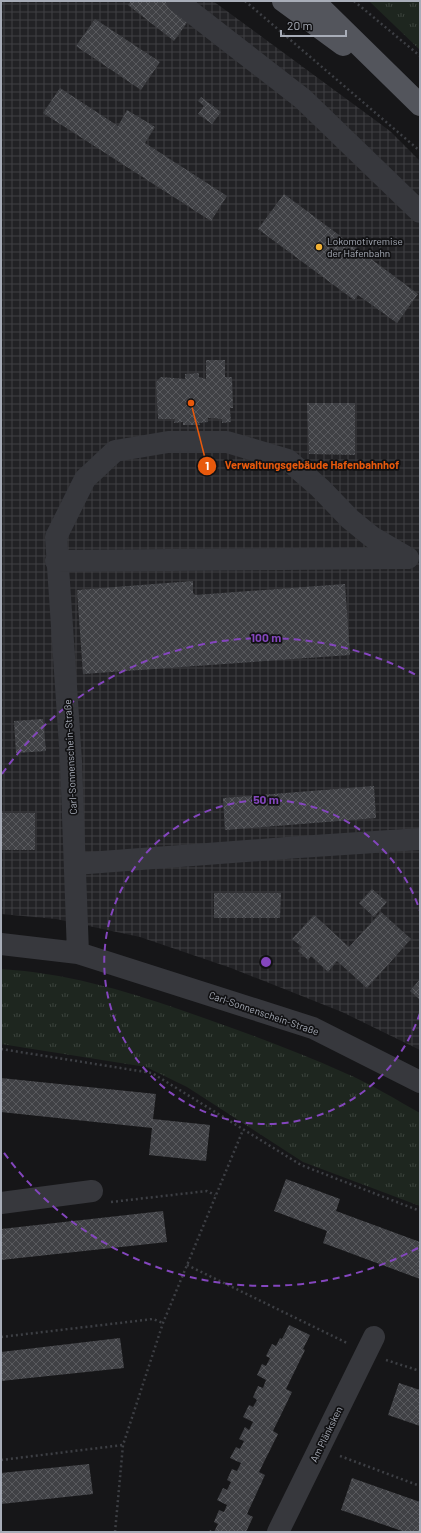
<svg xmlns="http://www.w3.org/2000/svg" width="421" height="1533" font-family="Barlow,sans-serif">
<defs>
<pattern id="industrial-grid" width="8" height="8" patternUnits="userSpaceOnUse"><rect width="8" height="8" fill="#222225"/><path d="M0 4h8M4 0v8" fill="none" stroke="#3f3f43"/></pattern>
<pattern id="grass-tufts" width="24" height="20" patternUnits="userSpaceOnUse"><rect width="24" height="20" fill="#1e261f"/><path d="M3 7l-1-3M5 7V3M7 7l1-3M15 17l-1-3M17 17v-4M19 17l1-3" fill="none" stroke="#3c433d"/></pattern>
<pattern id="building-cross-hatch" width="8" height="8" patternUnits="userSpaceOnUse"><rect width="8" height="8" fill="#404145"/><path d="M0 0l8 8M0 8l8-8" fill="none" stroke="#595a5e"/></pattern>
</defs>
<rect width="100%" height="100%" fill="#161618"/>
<!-- industrial -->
<path fill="url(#industrial-grid)" d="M1,1h212l177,130 30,30v889l-78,-38 -111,-44 -91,-31 -84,-18 -55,-5z"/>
<!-- grass -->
<path fill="url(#grass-tufts)" d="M369,1h51v49z
M1,969c64,4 119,20 180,41 55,19 110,39 164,63 26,11 50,26 75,40v93l-117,-44 -116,-75 -41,-20 -145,-23z"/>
<!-- building -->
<path fill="url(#building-cross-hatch)" d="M131,1h34l24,19 -15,21 -46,-36z
M95,19l65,43 -19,28 -65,-44z
M60,88l58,38 9,-16 28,17 -10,16 82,53 -16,25 -168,-108z
M201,97l20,15 -9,12 -14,-10 6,-8 -6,-5z
M284,194l134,100 -21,29 -39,-28 -4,5 -96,-71z
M206,360h19v17h7l1,31h-3l1,14 -9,1v-4l-14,-1v4l-9,1 1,2h-17v-3l-9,1 1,-4h-17l-2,-37 5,-5 24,2v-5l14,-1v4l7,2z
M307,403h48v52l-46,-1z
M193,581v12l2,2 150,-11 5,71 -267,19 -6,-84z
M43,719l3,32 -30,2 -2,-32z
M374,786l2,32 -151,12 -2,-32z
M1,813h34v37h-34z
M372,889l15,13 -13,15 -15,-14z
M214,893h67l-1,25h-66z
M381,912l30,27 -44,49 -30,-27 -9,11 -17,-16 -3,4 -10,-9 4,-4 -10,-8 22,-24 35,32z
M420,979v21l-10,-9z
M1,1078l155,16 -3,25 57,6 -4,36 -57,-6 3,-27 -151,-16z
M286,1179l54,20 -4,12 84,31v37l-97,-36 4,-12 -53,-20z
M163,1211l4,31 -166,18v-31z
M289,1325l21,10 -7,14 2,1 -19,39 6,3 -19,39 5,3 -19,38 6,3 -18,39 6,3 -7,15h-37l1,-2 4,2 4,-8 -4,-2 5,-12 5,2 3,-7 -10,-5 6,-12 4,2 4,-8 -4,-2 5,-11 5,2 4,-8 -11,-5 6,-11 4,2 4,-8 -5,-2 6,-12 4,3 4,-8 -10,-5 6,-12 4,2 4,-7 -4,-3 5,-11 5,2 3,-8 -9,-5 5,-11 4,2 4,-8 -4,-2 6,-12 4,2 4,-8 2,1z
M120,1338l4,30 -123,13v-29z
M399,1383l21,7v36l-32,-11z
M89,1464l4,30 -92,10v-31z
M352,1478l68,24v30h-15l-64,-22z"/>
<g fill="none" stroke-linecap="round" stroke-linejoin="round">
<!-- path -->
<path stroke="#3d3f44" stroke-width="2.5" stroke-dasharray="2 3" stroke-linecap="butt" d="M245,1l175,150
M354,1l66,55
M1,1049l151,24 149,92 119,46
M111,1202l96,-11 8,4
M187,1265l160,78
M1,1337l152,-18 10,4
M386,1360l34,11
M340,1456l80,30
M1,1460l122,-15
M115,1532l8,-87 40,-122 80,-193"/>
<!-- minor -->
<path stroke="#37383d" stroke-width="22" d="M177,1l126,98 117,113
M56,561l351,-3
M75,864l224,-17 121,-8
M1,944l77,9 235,75 107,54
M78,953l-7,-192 -15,-224 29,-58 30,-28 53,-9h59l61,18 32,28 30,31 22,18 36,21
M1,1203l91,-12
M278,1532l96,-195"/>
<!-- major -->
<path stroke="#53555c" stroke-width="22" d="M283,1l60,44
M314,1l106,104"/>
</g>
<!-- distance rings -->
<g fill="none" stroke="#8446be" stroke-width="2" stroke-dasharray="7 5">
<path d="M420 1013A162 162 0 1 1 420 911"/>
<path d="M418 1248A324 324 0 0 1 2 1150M2 774A324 324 0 0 1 418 676"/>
</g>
<!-- markers -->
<circle fill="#f2b134" stroke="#111113" stroke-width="1.5" cx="319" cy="247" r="4"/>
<g text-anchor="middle" stroke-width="3.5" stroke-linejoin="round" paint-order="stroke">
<!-- poi labels -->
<g font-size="10" fill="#a8adb8" stroke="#111113" text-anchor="start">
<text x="327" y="245">Lokomotivremise<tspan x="327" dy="12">der Hafenbahn</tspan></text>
</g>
<!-- street labels -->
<g font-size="10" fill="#a8adb8" stroke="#111113">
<text transform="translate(70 757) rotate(-93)" y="4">Carl-Sonnenschein-Straße</text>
<text transform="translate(264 1013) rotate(19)" y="4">Carl-Sonnenschein-Straße</text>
<text transform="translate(326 1434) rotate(-64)" y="4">Am Plänksken</text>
</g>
</g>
<circle cx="266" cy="962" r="6" fill="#8446be" stroke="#111113" stroke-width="2"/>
<g font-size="12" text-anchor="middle" font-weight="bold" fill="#8446be" stroke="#111113" stroke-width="3.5" stroke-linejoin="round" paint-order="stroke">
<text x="266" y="642">100 m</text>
<text x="266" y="804">50 m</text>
</g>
<!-- callouts -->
<path fill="none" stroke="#e8590c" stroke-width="1.5" d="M191 403L207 466"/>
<g fill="#e8590c" stroke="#111113" stroke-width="1.5">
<circle cx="191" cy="403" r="4"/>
<circle cx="207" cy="466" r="10"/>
</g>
<g font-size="12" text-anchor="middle" font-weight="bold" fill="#fff">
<text x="207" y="470">1</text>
</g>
<g font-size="11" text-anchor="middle" font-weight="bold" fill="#e8590c" stroke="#111113" stroke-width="3.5" stroke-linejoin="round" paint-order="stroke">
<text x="312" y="469">Verwaltungsgebäude Hafenbahnhof</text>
</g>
<!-- border -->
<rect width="421" height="1533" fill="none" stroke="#a8adb8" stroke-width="4"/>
<!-- scale -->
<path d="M281 30v6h65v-6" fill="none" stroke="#a8adb8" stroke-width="2"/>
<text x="287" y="30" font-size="12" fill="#a8adb8" stroke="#111113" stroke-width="3" paint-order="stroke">20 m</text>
</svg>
